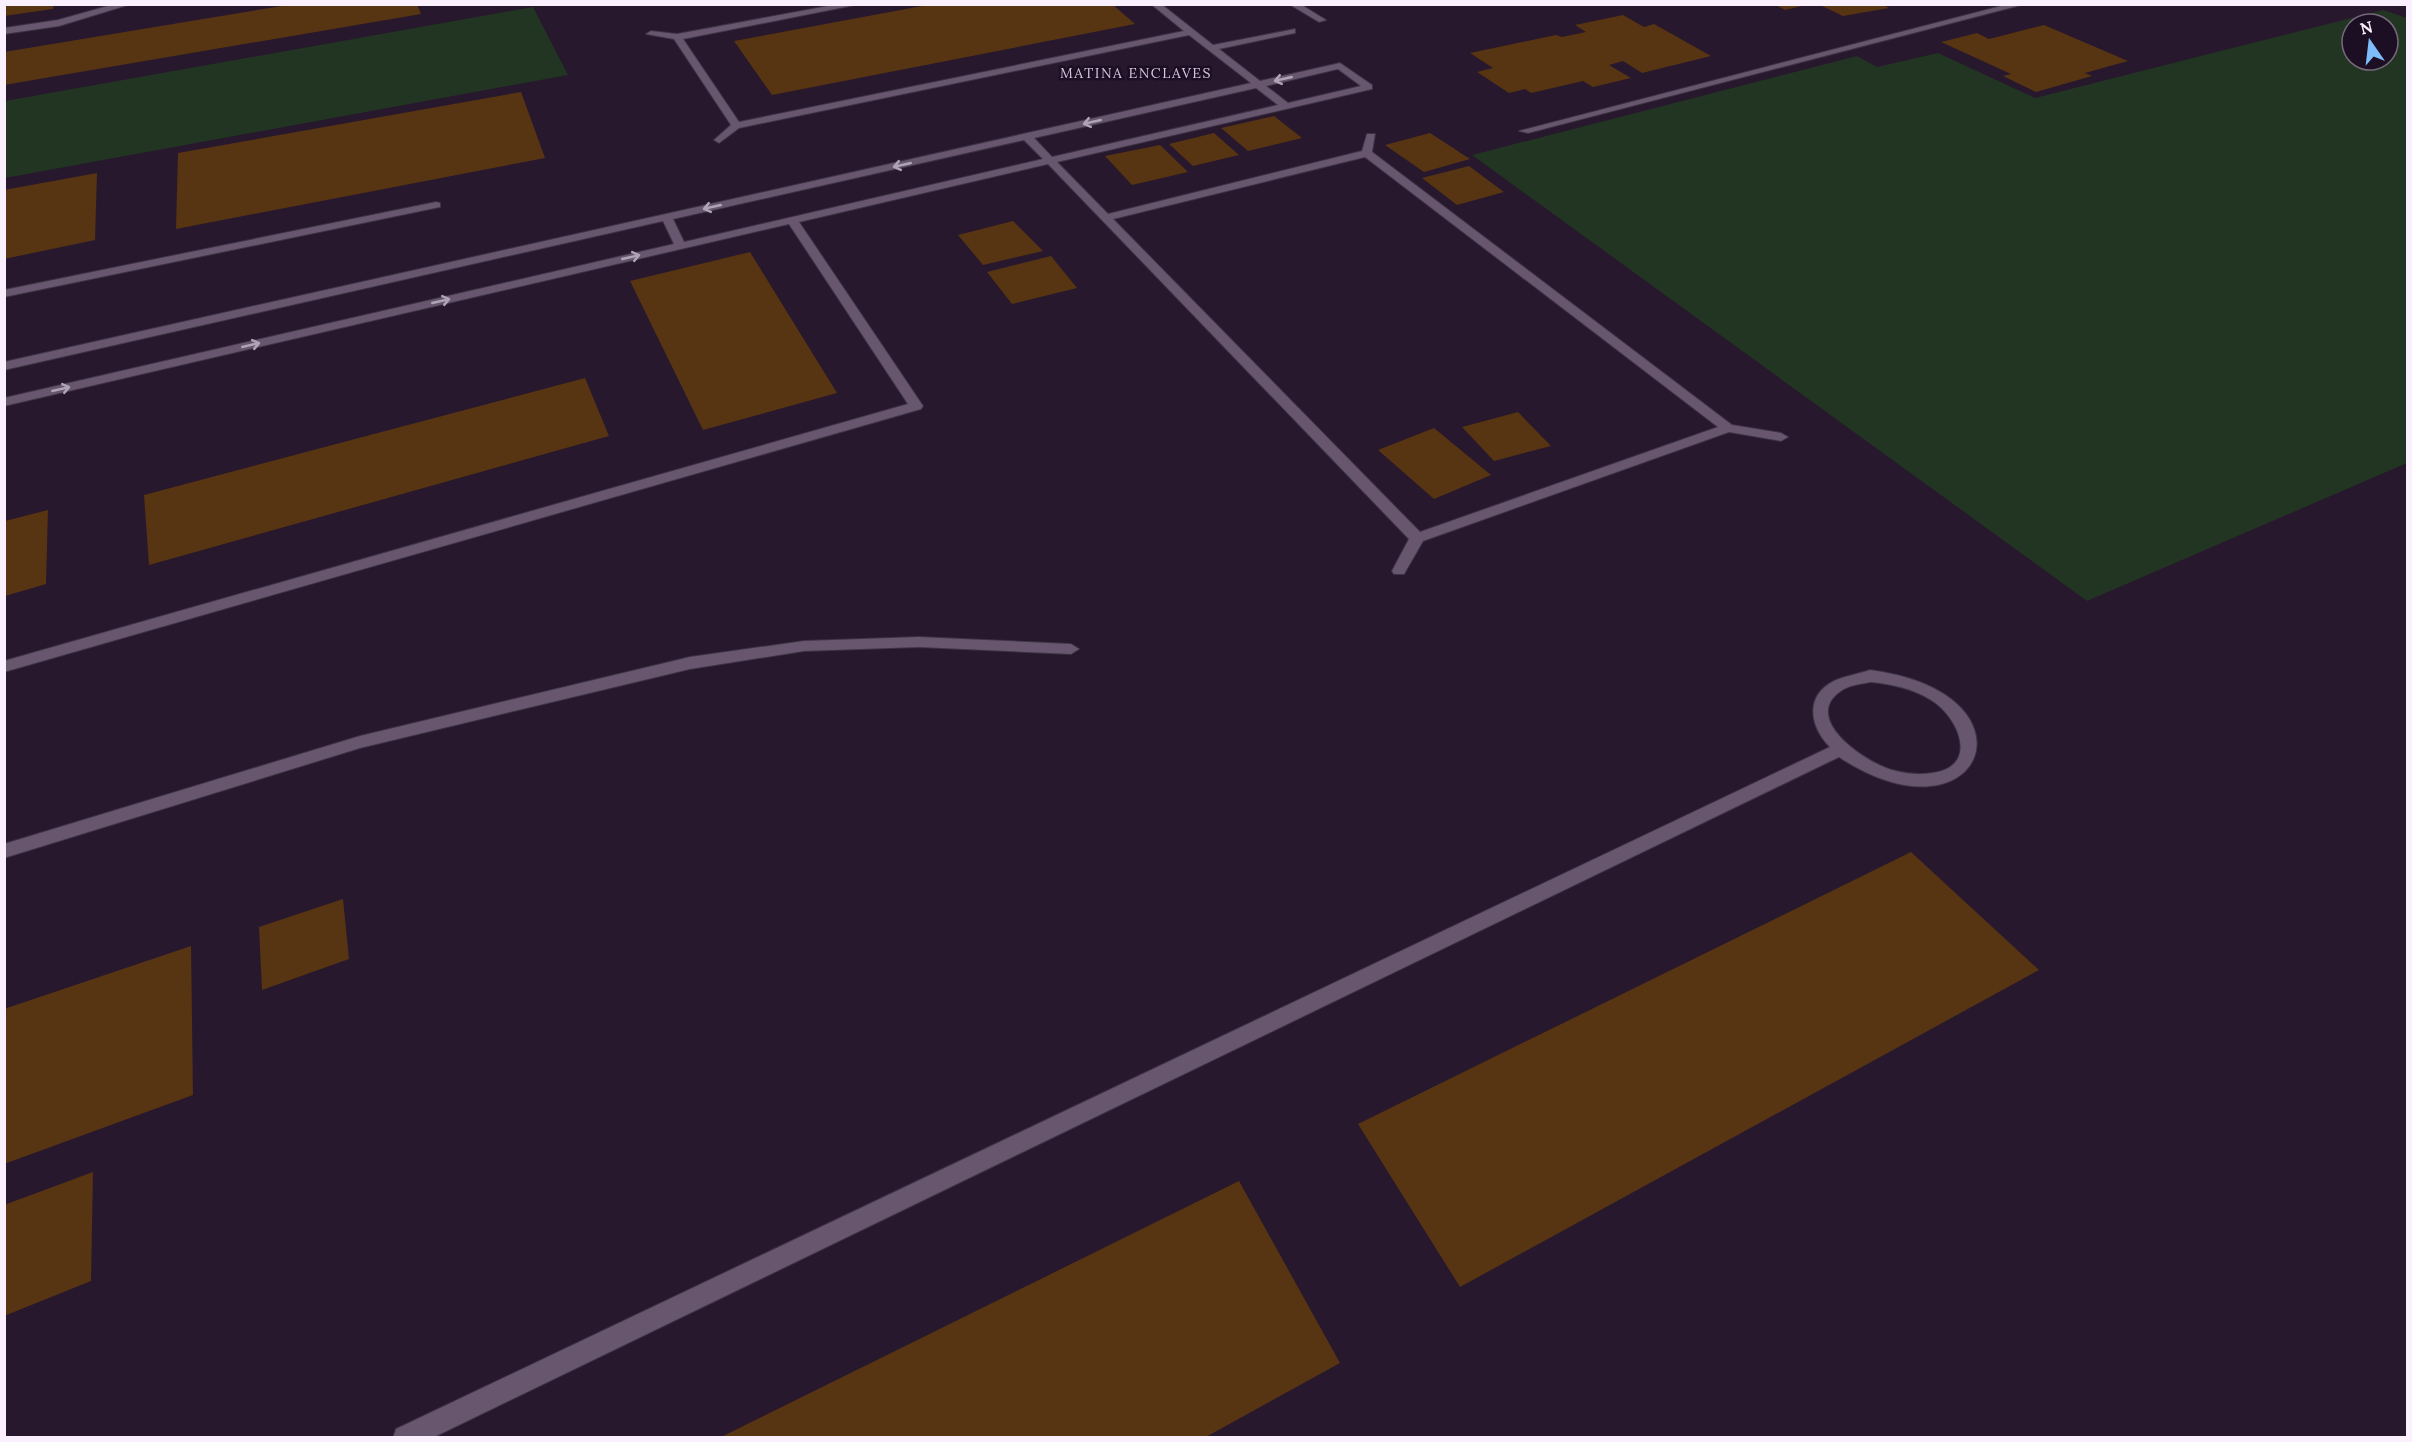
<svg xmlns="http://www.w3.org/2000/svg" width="2412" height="1442" font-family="Lora,serif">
<rect width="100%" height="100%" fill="#27182d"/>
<!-- green -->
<path fill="#223522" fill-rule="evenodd" d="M533,7l35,68 -563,103v-77z
M2383,10l24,8v445l-320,138 -615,-446 385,-99 20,11 61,-14 97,45zM2352,24h36v36h-36z"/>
<!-- building -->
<path fill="#573412" d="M4,4h50l-1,5 -49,7z
M294,4h123l4,10 -417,71v-33z
M933,4h179l23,20 -363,71 -38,-54z
M1774,4h31l1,1 -21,5z
M1818,4h63l8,4 -46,8z
M1623,15l21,12 10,-3 57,32 -69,17 -19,-12 -14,4 22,13 -38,9 -10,-6 -52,12 -6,-4 -16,4 -32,-21 16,-4 -23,-15 86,-18 6,2 24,-5 -11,-7z
M2044,25l84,36 -43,12 7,3 -56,16 -33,-16 8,-2 -70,-32 36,-9 12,6z
M521,92l24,66 -369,71 2,-76z
M1274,116l28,22 -54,13 -27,-23z
M1214,133l25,22 -46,11 -24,-22z
M1430,133l40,26 -46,13 -39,-27z
M1160,145l28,27 -56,13 -27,-29z
M1469,166l35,26 -47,13 -35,-27z
M97,173l-2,67 -91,19v-69z
M1013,221l30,30 -60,14 -25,-30z
M750,252l87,141 -134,37 -73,-149z
M1051,256l26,32 -65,16 -25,-32z
M585,378l24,58 -460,129 -5,-70z
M1518,412l33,34 -57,15 -32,-34z
M1434,428l57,47 -57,24 -56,-49z
M48,510l-2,74 -41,12v-75z
M1911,852l128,118 -579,317 -102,-163z
M343,899l6,60 -87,31 -3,-63z
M191,946l2,149 -189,69v-155z
M93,1172l-2,109 -87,35v-111z
M1239,1181l101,182 -136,75h-485z"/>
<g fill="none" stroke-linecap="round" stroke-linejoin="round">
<defs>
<path id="service" d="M115,4h16l-72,22 -55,8v-6l54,-8z
M839,4h21l-177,35 56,83 445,-91 -33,-27h10l52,41 82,-16v4l-76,16 41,32 80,-18 32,22v4l-315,73 51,52 254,-63 5,-17h8l-3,18 360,273 49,8 7,4 -7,4 -52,-9 -306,109 -19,33h-10l-2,-3 17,-32 -361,-375 -249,58 124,184 -2,3 -917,263v-11l904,-257 -119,-180 -785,182v-8l670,-154 -11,-23 -659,149v-8l1247,-279 -62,-48 -450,93 -20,15 -5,-3 17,-15 -57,-86 -28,-5 5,-3 26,3zM1338,69l23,17 -73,17 -22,-17zM1256,88l22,17 -226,52 -18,-19zM1024,140l19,19 -359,83 -11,-23zM1365,157l353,270 -298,105 -307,-313z
M1289,4h11l26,16 -7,2z
M2009,4h16l-497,129 -9,-2z
M436,202l4,1v4l-436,90v-7z
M919,637l152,7 8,5 -8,5 -152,-7 -115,4 -114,18 -330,79 -356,110v-14l356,-108 330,-79 114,-16z
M1870,670c176,23 112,181 -31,87l-1407,681h-39l3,-9 1434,-682c-20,-20 -26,-51 4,-66 10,-5 24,-7 36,-11zM1870,682c21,2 42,6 61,18 28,17 49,67 1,73 -12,2 -24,1 -36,-2 -28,-6 -100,-54 -52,-82 7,-4 18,-5 26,-7z"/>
</defs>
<!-- service casing -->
<use href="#service" stroke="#3e3344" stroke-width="2"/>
<!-- service -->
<use href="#service" fill="#67566e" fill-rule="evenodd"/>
</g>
<!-- one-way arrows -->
<defs><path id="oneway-shaft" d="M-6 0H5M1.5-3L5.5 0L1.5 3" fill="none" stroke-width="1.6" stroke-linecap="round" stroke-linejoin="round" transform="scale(1.5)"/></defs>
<g stroke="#b0a3b6">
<use href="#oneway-shaft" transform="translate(1283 79) rotate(167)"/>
<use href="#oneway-shaft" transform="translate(1092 122) rotate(167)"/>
<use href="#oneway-shaft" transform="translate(902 165) rotate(167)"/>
<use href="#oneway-shaft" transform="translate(712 207) rotate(167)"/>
<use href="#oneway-shaft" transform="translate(631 257) rotate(-13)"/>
<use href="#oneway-shaft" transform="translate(441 301) rotate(-13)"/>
<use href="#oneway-shaft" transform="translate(251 345) rotate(-13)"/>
<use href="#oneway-shaft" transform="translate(61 389) rotate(-13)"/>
</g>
<g text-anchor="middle" stroke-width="5" stroke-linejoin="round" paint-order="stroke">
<!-- far-neighbourhood labels -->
<g font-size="14" letter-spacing="1.5" fill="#d8c5e1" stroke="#1d0f23">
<text x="1136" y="78">MATINA ENCLAVES</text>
</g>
</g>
<!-- border -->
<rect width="2412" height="1442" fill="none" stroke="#faf0fe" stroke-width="12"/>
<!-- north arrow -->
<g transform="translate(2370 42) rotate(346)"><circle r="28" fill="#1d0f23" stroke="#75697b" stroke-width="1.5"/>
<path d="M0-4.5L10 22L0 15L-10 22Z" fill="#7ebdf9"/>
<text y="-9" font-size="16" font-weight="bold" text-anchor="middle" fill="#faf0fe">N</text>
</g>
</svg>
